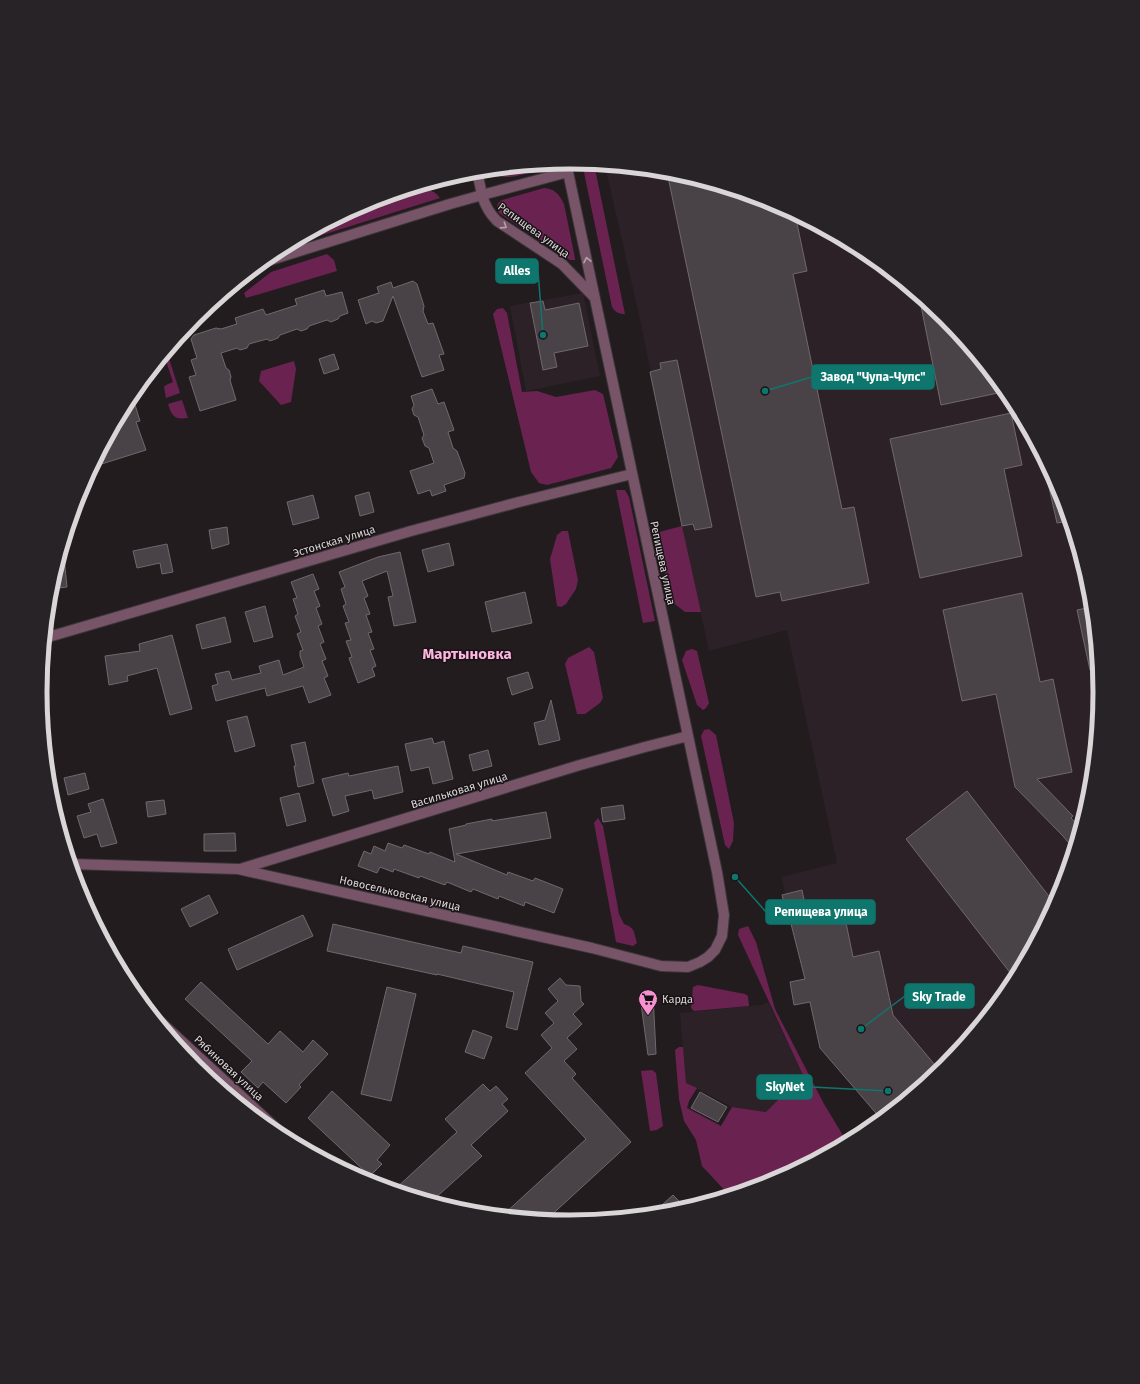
<svg xmlns="http://www.w3.org/2000/svg" width="1140" height="1384" font-family="'Fira Sans',sans-serif">
<rect width="100%" height="100%" fill="#221c1f"/>
<!-- built -->
<path fill="#2d2128" d="M605,165l69,7 99,30 92,49 80,66 66,81 49,91 30,100 10,103 -10,104 -30,99 -49,92 -66,80 -64,52 -61,-71 -12,-57 -16,3 -2,-12 15,-3 -17,-71h-3l-1,-6 -2,-7 3,-1 -3,-17 55,-14 -50,-233 -78,21 -27,-125 -41,-202z
M583,293l17,83 -74,15 -16,-85z
M768,1002l35,73 -37,37 -34,-5 -46,-24 -6,-70 81,-8z"/>
<!-- green -->
<path fill="#6a2251" d="M582,163l12,1 31,150c-6,0 -9,-1 -13,-7z
M545,164c-7,7 -30,14 -39,13 -5,0 -8,-2 -12,-5l15,-4z
M544,188c11,1 15,6 20,16l11,54v2h-5l-71,-47 -2,-5 1,-5 4,-3z
M422,189c8,1 13,2 18,9l-156,49 67,-36z
M327,254l7,6 3,11 -91,27 -2,-5 27,-21z
M503,308l4,5 15,79 15,-1 19,6 39,-7 8,4 15,63 -7,11 -64,17 -8,-2 -8,-11 -38,-158 4,-5z
M167,352l13,41 -14,5 -2,-11 2,-2 7,-3 -9,-27z
M294,361l2,8 -5,33 -10,3 -22,-24 2,-10z
M182,400l6,18c-14,2 -16,-2 -20,-14z
M616,490h9l4,7 26,124 -12,2z
M682,526l19,86h-16l-14,-11 -14,-63 2,-6z
M562,531h6l10,49 -2,9 -10,15 -5,3 -4,-1 -7,-47 7,-24z
M589,647l5,5 9,46 -3,5 -15,11h-8l-12,-50 3,-6z
M692,649l5,2 12,52 -3,5 -3,2 -6,-5 -15,-45 4,-9z
M709,729l7,6 18,88 -1,18 -4,8 -4,-4 -24,-109 3,-6z
M598,818l5,8 16,88 5,10c11,4 10,8 13,19l-4,3 -17,-4 -22,-119z
M748,926l8,16 19,67 49,95 23,38 -74,40 -44,13 -27,-29 -6,-26 -12,-19 -5,-22 -4,-49 4,-3h4l3,36 11,5 -8,13 -2,7 34,18 11,-19 34,5 37,-37 -65,-140 1,-6z
M698,985l47,9 3,2 1,10 -55,5 -3,-3 2,-21z
M652,1070l4,3 7,53 -6,4 -7,1 -9,-60z"/>
<!-- building -->
<path fill="#494246" stroke="#70686c" d="M667,172h7l99,30 22,12 12,57 -14,3 49,235 12,-2 15,76 -87,18 -2,-9 -24,5z
M413,281l4,3 7,22 -1,5 5,13 5,-1 11,31 -5,1 5,15 -22,7 -29,-81 -10,25 -7,2 -4,-2 -6,3 -8,-24 21,-7 -2,-6 14,-5 2,6z
M324,290l2,6 16,-4 6,21 -8,3 -2,3 -7,3 -4,-2 -18,6 -2,3 -6,2 -4,-2 -17,6 -2,3 -8,3 -3,-2 -18,5 -2,4 -7,2 -3,-2 -16,5 5,15 3,2 2,7 -1,3 6,20 -36,11 -11,-34 7,-2 -5,-15 6,-2 -6,-19 3,-4 22,-7 5,1 16,-5 -2,-6 28,-9 3,6 31,-10 -2,-6z
M919,296l26,21 50,61 3,15 -57,12z
M543,301l2,9 34,-7 9,43 -34,7 3,14 -14,3 -13,-67z
M334,354l5,15 -15,5 -5,-15z
M677,360l35,167 -17,3 -2,-6 -11,2 -32,-154 11,-3 -1,-6z
M432,389l6,15 6,-2 10,28 -6,2 5,16 4,3 8,22 -1,5 -20,7 2,6 -14,5 -2,-6 -12,4 -8,-23 24,-8 -5,-15 -4,-2 -3,-8 2,-3 -6,-18 -4,-2 -2,-6 2,-4 -3,-9z
M132,395l8,26 -4,1 10,28 -54,17z
M1011,413l11,52 -18,4 18,87 -102,22 -30,-139z
M1051,473l9,16 9,32 -12,2 -11,-49z
M369,492l5,20 -14,4 -5,-20z
M313,495l6,23 -26,7 -6,-23z
M227,527l2,17 -17,5 -3,-19z
M449,543l5,22 -26,7 -6,-22z
M167,544l6,28 -11,2 -2,-11 -23,5 -4,-17z
M63,547l4,40 -17,2z
M400,552l16,70 -22,4 -6,-29 5,-1 -6,-25 -25,10 6,15 -4,2 6,16 -4,1 6,17 -4,1 6,16 -4,1 6,16 -4,2 3,8 -17,7 -9,-25 3,-1 -6,-16 5,-1 -6,-17 4,-1 -6,-16 3,-2 -5,-15 4,-2 -6,-15 39,-15z
M313,574l6,15 -5,2 6,15 -4,2 6,16 -4,2 6,16 -4,2 6,15 -4,2 6,15 -4,2 7,17 -22,8 -6,-17 -36,10 -2,-8 -49,13 -4,-15 6,-2 -3,-10 14,-3 3,9 29,-7 -2,-7 20,-6 4,15 21,-8 -4,-11v-5l3,-1 -6,-16 4,-2 -6,-16 3,-2 -5,-15 4,-1 -6,-16z
M525,592l7,31 -40,9 -7,-30z
M1022,593l18,89 13,-3 19,93 -35,7 36,37 -2,2 9,10 -6,21 -12,-14 -47,-48 -19,-93 -34,7 -19,-91z
M265,606l8,31 -19,5 -9,-30z
M1092,607l6,62 -8,1 -13,-60z
M225,617l6,25 -29,7 -6,-24z
M172,635l20,74 -22,6 -13,-47 -30,8 1,5 -19,4 -4,-29 35,-5 -1,-7z
M528,672l5,16 -21,7 -5,-17z
M551,700l9,40 -21,5 -5,-22 11,-3z
M247,716l8,30 -20,6 -8,-31z
M432,738l2,6 10,-3 9,38 -20,5 -4,-17 -18,4 -6,-27z
M305,742l9,41 -16,4 -4,-21h2l-5,-21z
M488,750l4,16 -19,5 -4,-16z
M398,766l5,26 -29,7 -2,-9 -27,6 4,15 -16,5 -11,-37 26,-6 1,3z
M85,773l4,16 -21,6 -4,-17z
M967,791l88,113 -40,75 -109,-140z
M299,793l7,28 -19,5 -7,-28z
M103,799l14,44 -16,4 -4,-13 -13,4 -7,-22 14,-4 -3,-8z
M164,800l2,14 -18,3 -2,-15z
M623,805l2,14 -22,3 -2,-14z
M546,812l5,26 -95,16 51,21 1,-3 25,9 2,-3 28,11 -9,24 -29,-11 -1,4 -25,-10 -1,3 -25,-10 -2,3 -24,-10 -2,3 -25,-9 -1,2 -25,-9 -1,3 -13,-5 -3,6 -19,-7 6,-15 7,3 3,-8 11,5 3,-8 14,5 2,-3 25,9 1,-2 25,10 -6,-33 17,-4v-1l26,-5v2z
M235,833l1,18h-32v-17z
M802,890l6,30 36,-7 9,44 26,-6 14,64 47,56 -59,48 -61,-71 -10,-46 -16,3 -4,-23 15,-3 -18,-71h-2l-3,-13z
M209,895l9,18 -28,14 -9,-18z
M303,915l10,21 -76,34 -9,-21z
M333,924l128,29 2,-7 70,16 -16,68 -11,-3 8,-35 -77,-18v1l-110,-24z
M560,978l6,7 14,1 1,15 3,3 -11,10 9,10 -15,14 10,11 -13,12 12,13 -4,4 59,64 -85,78 -43,-5 83,-76 -61,-66 27,-25 -11,-13 13,-12 -9,-10 13,-12 -10,-12z
M201,982l67,62 12,-13 23,21 10,-12 15,14 -29,31 2,2 -15,16 -23,-21 -5,6 -17,-16 11,-11 -67,-62z
M387,987l29,7 -25,107 -30,-7z
M653,994l3,60 -8,1 -8,-59z
M473,1030l19,7 -8,22 -19,-7z
M483,1084l7,7 6,-5 12,13 -6,5 6,7 -37,34 11,11 -50,45 -38,-11 63,-58 -12,-13z
M332,1091l58,54 -13,15 5,4 -12,12 -62,-58z
M700,1092l27,15 -9,15 -27,-14z
M673,1195l13,13 -13,4 -21,2z"/>
<g fill="none" stroke-linecap="round" stroke-linejoin="round">
<defs>
<path id="minor" d="M261,263l189,-59 32,-9c3,11 7,18 15,26l65,43 33,34
M45,638l366,-107 108,-29 113,-28
M71,864l167,5 354,79 69,18 27,1 12,-5 8,-5 7,-7 7,-14 2,-21 -7,-43 -149,-700
M240,869l340,-104 65,-18 43,-11
M152,1014l137,126"/>
<path id="tertiary" d="M477,171l5,24 86,-23 -2,-10"/>
</defs>
<!-- minor casing -->
<use href="#minor" stroke="#3c3639" stroke-width="12"/>
<!-- tertiary casing -->
<use href="#tertiary" stroke="#3c3639" stroke-width="12"/>
<!-- minor -->
<use href="#minor" stroke="#785469" stroke-width="10"/>
<!-- tertiary -->
<use href="#tertiary" stroke="#785469" stroke-width="10"/>
</g>
<!-- one-way arrows -->
<defs><path id="oneway-chevron" d="M-2-3.5L2.5 0L-2 3.5" fill="none" stroke-width="1.6" stroke-linecap="round" stroke-linejoin="round"/></defs>
<g stroke="#b3a2ac">
<use href="#oneway-chevron" transform="translate(504 226) rotate(33)"/>
<use href="#oneway-chevron" transform="translate(587 260) rotate(-102)"/>
</g>
<!-- icons -->
<defs>
<symbol id="supermarket-pin" viewBox="-11 -11 22 30"><path d="M0 17L-7.5 6A9.5 9.5 0 1 1 7.5 6Z" fill="#f790ce" stroke="#191316"/><path d="M-6-5.5h2.5l.6 2H6L4.5 2H-2.5L-4.4-4H-6ZM-1.5 3.2a1.3 1.3 0 1 0 .1 0ZM3 3.2a1.3 1.3 0 1 0 .1 0Z" fill="#111"/></symbol>
</defs>
<g fill-rule="evenodd">
<use href="#supermarket-pin" x="637" y="988" width="22" height="30"/>
</g>
<g text-anchor="middle" stroke-width="3" stroke-linejoin="round" paint-order="stroke">
<!-- street labels -->
<g font-size="11" fill="#dad6d8" stroke="#191316">
<text transform="translate(534 230) rotate(36)" y="4">Репищева улица</text>
<text transform="translate(334 541) rotate(-17)" y="4">Эстонская улица</text>
<text transform="translate(663 563) rotate(78)" y="4">Репищева улица</text>
<text transform="translate(459 790) rotate(-17)" y="4">Васильковая улица</text>
<text transform="translate(400 893) rotate(13)" y="4">Новосельковская улица</text>
<text transform="translate(229 1068) rotate(43)" y="4">Рябиновая улица</text>
</g>
<!-- poi labels -->
<g font-size="11" fill="#dad6d8" stroke="#191316" text-anchor="start">
<text x="662" y="1003">Карда</text>
</g>
<!-- district labels -->
<g font-size="15" font-weight="bold" fill="#feb5df" stroke="#191316">
<text x="467" y="659">Мартыновка</text>
</g>
</g>
<!-- crop -->
<path d="M0 0H1140V1384H0ZM47 692a523 523 0 1 1 1046 0a523 523 0 1 1-1046 0Z" fill="#282326" fill-rule="evenodd"/>
<path fill="none" stroke="#dad6d8" stroke-width="5" d="M47 692a523 523 0 1 1 1046 0a523 523 0 1 1-1046 0Z"/>
<!-- callouts -->
<path fill="none" stroke="#0f766e" stroke-width="1.5" d="M543 335L538 271M765 391L812 377M735 877L766 912M861 1029L905 996M888 1091L812 1087"/>
<g fill="#0f766e" stroke="#191316" stroke-width="1.5">
<circle cx="543" cy="335" r="4"/>
<circle cx="765" cy="391" r="4"/>
<circle cx="735" cy="877" r="4"/>
<circle cx="861" cy="1029" r="4"/>
<circle cx="888" cy="1091" r="4"/>
</g>
<g fill="#0f766e" stroke="#0f766e" stroke-width="1.5">
<rect x="496" y="259" width="42" height="24" rx="4"/>
<rect x="812" y="365" width="122" height="24" rx="4"/>
<rect x="766" y="900" width="109" height="24" rx="4"/>
<rect x="905" y="984" width="69" height="24" rx="4"/>
<rect x="757" y="1075" width="55" height="24" rx="4"/>
</g>
<g font-size="12" text-anchor="middle" font-weight="bold" fill="#fff">
<text x="517" y="275">Alles</text>
<text x="873" y="381">Завод "Чупа-Чупс"</text>
<text x="821" y="916">Репищева улица</text>
<text x="939" y="1001">Sky Trade</text>
<text x="785" y="1091">SkyNet</text>
</g>
</svg>
